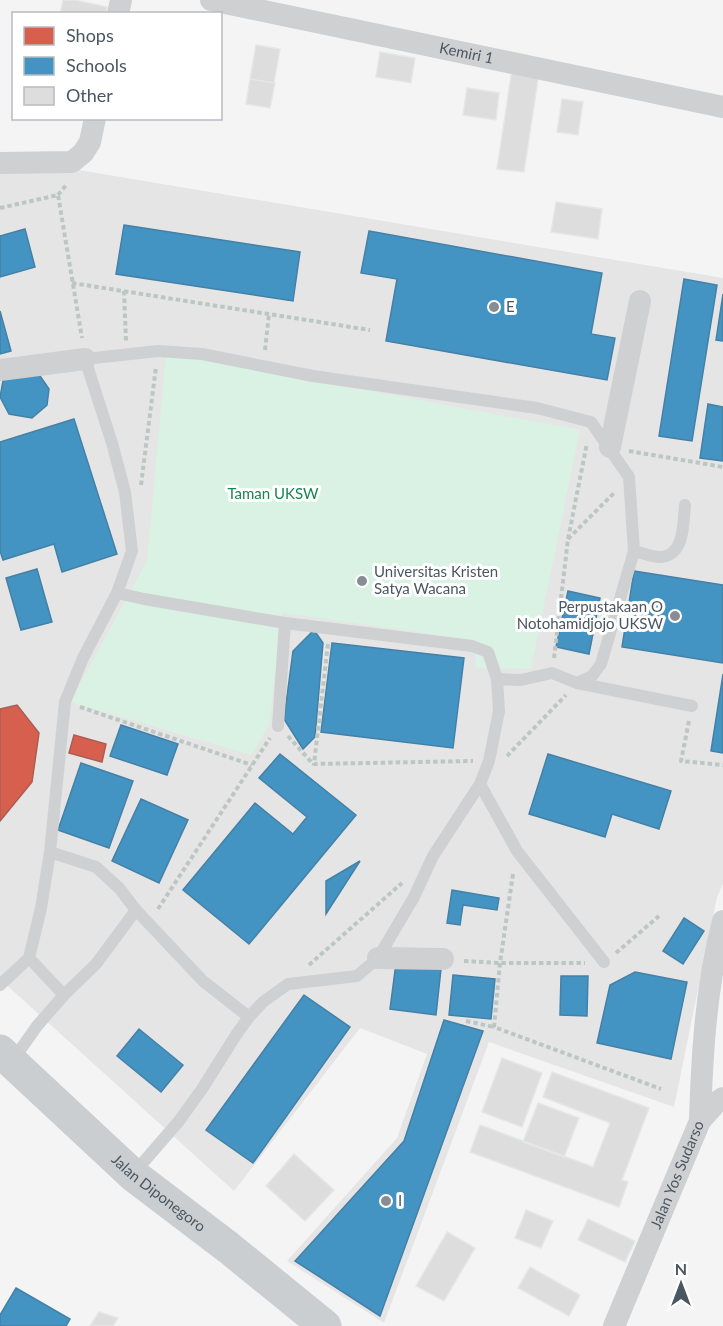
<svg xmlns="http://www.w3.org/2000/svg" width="723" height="1326" font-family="Lato,sans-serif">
<rect width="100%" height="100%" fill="#f4f4f4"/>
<!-- education -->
<path fill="#e6e5e6" d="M73,169l650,109v606l-6,13 -43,210 -185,-65 -105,281 -97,-62 110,-123 30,-84 -67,-26 -126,163 -234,-212v-809z"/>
<!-- green -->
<path fill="#d9f2e3" d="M166,353l414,77 -49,239 -55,-1 -1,-28 -193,-27 -13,112 -18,30 -181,-53 77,-141z"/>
<!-- shops -->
<path fill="#d6604d" stroke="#ac5d53" stroke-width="1.5" d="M17,705l22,28 -7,49 -32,39v-112z
M74,735l32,9 -4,18 -33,-9z"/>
<!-- schools -->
<path fill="#4393c3" stroke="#4581a6" stroke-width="1.5" d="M124,225l176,27 -7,49 -177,-27z
M25,229l10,38 -35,10v-41z
M369,231l233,42 -11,61 24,4 -8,42 -221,-39 11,-62 -36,-6z
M684,279l33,6 -25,156 -33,-5z
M723,294v47l-7,-1z
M0,311l11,40 -11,3z
M15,371l23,2 11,16 -2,16 -15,13 -23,-4 -9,-17 3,-16z
M708,404l15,3v54l-23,-3z
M74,419l43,135 -55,18 -8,-28 -51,16 -3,-9v-109z
M37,569l15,53 -31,8 -15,-52z
M634,571l89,14v78l-101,-16z
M568,591l32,7 -11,56 -33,-7z
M314,630l9,13 -8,94 -12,12 -19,-30 9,-68z
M332,643l132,15 -11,90 -132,-16z
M723,674v79l-12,-2z
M121,725l57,19 -11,31 -57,-19z
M280,754l76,61 -107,129 -66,-54 72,-87 38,31 14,-17 -48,-39z
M548,754l123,37 -12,38 -47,-15 -7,23 -76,-23z
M81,763l52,18 -24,67 -51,-18z
M141,799l47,21 -29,63 -47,-22z
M360,861l-34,53v-33z
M452,890l47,8 -2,12 -34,-5 -3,20 -13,-2z
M684,918l20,13 -21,33 -20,-13z
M396,963l45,6 -5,46 -46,-6z
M635,972l52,10 -16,77 -74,-16 13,-58z
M453,975l42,4 -4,40 -42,-4z
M561,976h27l-1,40 -27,-1z
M304,995l46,32 -97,136 -47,-33z
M444,1020l39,11 -103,285 -85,-55 109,-120z
M139,1029l44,36 -22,27 -44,-36z
M16,1288l54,31 -4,7h-66v-11z"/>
<!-- building -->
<path fill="#ddddde" stroke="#e5e6e7" stroke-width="1.5" d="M63,0h12l32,7 -1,7h-46z
M256,45l24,4 -6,34 -24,-4z
M380,52l35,6 -4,25 -35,-6z
M512,69l27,4 -15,99 -27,-3z
M250,79l25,4 -5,25 -24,-4z
M467,88l32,5 -3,27 -33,-5z
M562,99l21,3 -5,33 -21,-3z
M556,202l46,7 -4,30 -47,-7z
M502,1058l40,15 -20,54 -40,-15z
M552,1072l97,36 -27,72 6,2 -9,25 -149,-55 10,-27 113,42 17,-44 -67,-26z
M538,1103l41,15 -15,39 -41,-15z
M294,1154l40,36 -29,31 -39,-35z
M526,1210l27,11 -12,27 -26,-10z
M588,1219l47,22 -10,21 -47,-22z
M447,1232l28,16 -31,53 -28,-15z
M530,1267l50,28 -11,21 -51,-28z
M99,1312l19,6 -5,8h-23z"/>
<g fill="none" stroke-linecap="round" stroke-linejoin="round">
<!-- path -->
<path stroke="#bcc7c4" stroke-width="4" stroke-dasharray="4.5 3" stroke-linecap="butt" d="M58,195l9,-11
M0,208l58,-13 24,143
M72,283l298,47
M124,291l2,50
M265,350l4,-36
M629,451l94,16
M141,485l15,-118
M568,539l46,-46
M328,644l-14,120 159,-3
M554,658l14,-119 19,-96
M80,707l172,58
M689,721l-8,40 42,4
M288,736l25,28
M507,756l59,-61
M513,874l-13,89 -6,64 167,62
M158,909l112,-171
M616,953l43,-37
M464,961l36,2h85
M309,965l93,-82
M466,1021l28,6"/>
<!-- lane -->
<path stroke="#ced0d2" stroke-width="12" d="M634,551c8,2 20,7 28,6 23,-3 21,-34 23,-52
M117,593l27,6 141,24 187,23 16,6 9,27
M577,683l115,23
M278,726l7,-103
M480,784l37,67 87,111
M136,910l67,71 46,36
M29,958l35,37
M0,985l29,-27 12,-50 9,-56 15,-150 18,-44 34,-65 15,-42 -7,-59 -13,-49 -27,-84 73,-8 44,3 111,22 224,32 54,14 38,55 5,74 -33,113 -9,12 -15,7 -25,-10 -31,7 -24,-1 2,32 -10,50 -9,23 -47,72 -19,41 -36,61 -21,18 -69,8 -25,18 -14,15 -13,18 -34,54 -23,32 -45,52
M13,1060l24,-34 27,-31 32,-31 40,-54 -17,-22 -23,-21 -46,-15"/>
<!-- street -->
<g stroke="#ced0d2" stroke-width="22">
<path id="s1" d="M211,0l512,107"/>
<path d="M118,14l3,-14"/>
<path d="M0,163l72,-1 11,-9 7,-11 5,-24"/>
<path d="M0,370l85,-11"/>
<path d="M610,447l30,-146"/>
<path d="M378,958l65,1"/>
<path d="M700,1121c2,-67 6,-135 23,-200"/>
<path id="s2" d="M614,1326l86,-205 17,-19 6,-4"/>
</g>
<!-- primary -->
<path stroke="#caced1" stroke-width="33" id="s3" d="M0,1051l133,124 96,73 96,78"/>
</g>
<!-- markers -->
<g fill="#868d94" stroke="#fff" stroke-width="2">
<circle cx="494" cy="307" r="6"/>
<circle cx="362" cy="581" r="6"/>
<circle cx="675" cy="616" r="6"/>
<circle cx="386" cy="1201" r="6"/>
</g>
<g text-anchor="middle" stroke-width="6" stroke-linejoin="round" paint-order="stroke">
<!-- street labels -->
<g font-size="15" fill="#4a5661" stroke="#fff">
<text dy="5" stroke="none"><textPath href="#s1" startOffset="261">Kemiri 1</textPath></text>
<text dy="5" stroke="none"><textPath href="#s2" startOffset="164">Jalan Yos Sudarso</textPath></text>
<text dy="5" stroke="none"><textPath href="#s3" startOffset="213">Jalan Diponegoro</textPath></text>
</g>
<!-- poi labels -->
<g font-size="15" fill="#4a5661" stroke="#fff" text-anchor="start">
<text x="506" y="312">E</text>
<text x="374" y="577">Universitas Kristen<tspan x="374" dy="17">Satya Wacana</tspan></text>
<text x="663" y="612" text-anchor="end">Perpustakaan O<tspan x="663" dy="17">Notohamidjojo UKSW</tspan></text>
<text x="398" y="1206">I</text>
</g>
<!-- park labels -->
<g font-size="15" fill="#17864f" stroke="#fff">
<text x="273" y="499">Taman UKSW</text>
</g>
</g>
<!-- legend -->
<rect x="12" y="12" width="210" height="108" fill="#ffffff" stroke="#b7bbc0" stroke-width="1.5"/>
<rect x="24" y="27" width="30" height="18" fill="#d6604d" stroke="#b7bbc0" stroke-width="1.5"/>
<text x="66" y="42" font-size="18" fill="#4a5661">Shops</text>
<rect x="24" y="57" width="30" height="18" fill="#4393c3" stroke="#b7bbc0" stroke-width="1.5"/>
<text x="66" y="72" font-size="18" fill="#4a5661">Schools</text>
<rect x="24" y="87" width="30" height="18" fill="#ddddde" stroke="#b7bbc0" stroke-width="1.5"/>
<text x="66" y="102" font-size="18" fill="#4a5661">Other</text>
<!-- north arrow -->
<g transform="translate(681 1284)" stroke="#ffffff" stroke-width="4.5" paint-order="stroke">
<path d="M0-4.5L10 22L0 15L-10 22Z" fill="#4a5661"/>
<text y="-9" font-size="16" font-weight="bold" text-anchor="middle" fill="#4a5661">N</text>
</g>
</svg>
